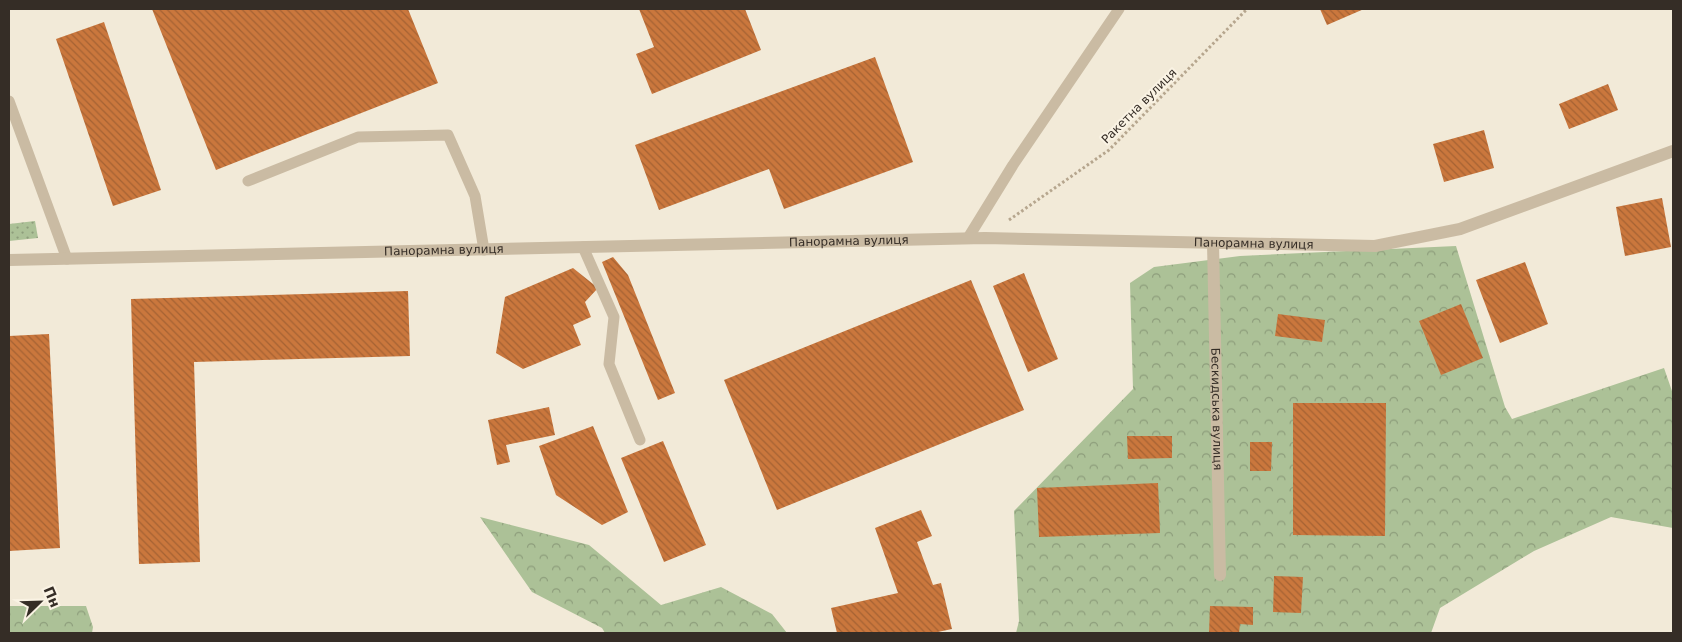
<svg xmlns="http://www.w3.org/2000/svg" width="1682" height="642" font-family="'DejaVu Sans',sans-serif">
<defs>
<pattern id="forest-crowns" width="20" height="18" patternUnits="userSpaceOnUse" patternTransform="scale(1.25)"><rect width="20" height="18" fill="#acc197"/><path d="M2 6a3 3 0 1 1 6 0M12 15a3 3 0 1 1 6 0" fill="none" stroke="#8d9d7b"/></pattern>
<pattern id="park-dots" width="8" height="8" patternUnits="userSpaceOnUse" patternTransform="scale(1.25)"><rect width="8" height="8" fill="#acc197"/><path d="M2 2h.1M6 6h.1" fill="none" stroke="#8d9d7b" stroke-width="1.8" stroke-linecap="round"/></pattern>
<pattern id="building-back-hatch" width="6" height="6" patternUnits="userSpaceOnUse" patternTransform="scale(1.25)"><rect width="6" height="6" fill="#ca773d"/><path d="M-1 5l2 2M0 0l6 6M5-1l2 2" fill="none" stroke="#a56233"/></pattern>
</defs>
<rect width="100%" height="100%" fill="#f2ead8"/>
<!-- forest -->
<path fill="url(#forest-crowns)" d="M1456,246l49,161 7,12 152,-51 9,26v134l-62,-11 -77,34 -94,57 -9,25h-415l3,-12 -5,-110 119,-122 -3,-106 24,-16 86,-11z
M480,517l109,28 72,60 60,-18 51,27 15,19h-182l-3,-5 -70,-36z
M9,606h77l7,21 -1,6h-83z"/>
<!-- park -->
<path fill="url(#park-dots)" d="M35,221l3,17 -29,3v-17z"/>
<!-- building -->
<path fill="url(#building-back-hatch)" d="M152,9h256l30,74 -222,87z
M639,9h106l16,41 -109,44 -16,-40 18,-7z
M1320,9h44l-37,16z
M104,22l57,168 -48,16 -57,-167z
M875,57l38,105 -129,47 -15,-40 -110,41 -24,-65z
M1608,84l10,26 -49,19 -10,-25z
M1484,130l10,38 -50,14 -11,-38z
M1662,198l9,49 -46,9 -9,-49z
M613,257l15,18 47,118 -17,7 -56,-138z
M1525,262l23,62 -48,19 -24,-63z
M573,268l25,20 -13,14 6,15 -18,8 8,20 -58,24 -27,-16 9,-56z
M1024,273l34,86 -30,13 -35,-86z
M971,280l53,130 -247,100 -53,-130z
M408,291l2,65 -216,6 6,200 -61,2 -8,-265z
M1461,304l22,54 -42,17 -22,-54z
M1278,314l47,6 -3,22 -47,-6z
M49,334l11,214 -51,3v-215z
M1293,403h93l-1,133 -92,-1z
M549,407l6,28 -49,10 4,17 -13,3 -9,-45z
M593,426l35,86 -26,13 -46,-30 -17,-49z
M1127,436h45v22l-44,1z
M663,441l43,104 -42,17 -43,-104z
M1250,442h22l-1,29h-21z
M1158,483l2,50 -121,4 -2,-49z
M921,510l11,26 -15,6 16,43 8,-2 11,46 -19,4h-96l-6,-25 67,-15 -23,-65z
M1274,576l29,1 -2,36 -28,-1z
M1210,606l43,1v18l-13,-1 -1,9h-30z"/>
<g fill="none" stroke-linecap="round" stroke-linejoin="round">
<!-- path -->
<path stroke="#b6a68e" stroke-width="3" stroke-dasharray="2.5 2.5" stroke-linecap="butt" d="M1009,220l100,-70 138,-141"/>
<!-- service -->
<path stroke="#cabba3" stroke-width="11" d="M9,101l58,158
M248,181l110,-44 90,-2 27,61 9,54
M968,238l45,-73 106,-156
M583,247l31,70 -5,47 31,76"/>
<!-- minor -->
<g stroke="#cabba3" stroke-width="12">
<path id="s1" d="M1213,243l7,332"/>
<path id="s2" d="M9,260l976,-22 390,8 85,-17 213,-78"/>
</g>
</g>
<g text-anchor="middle" stroke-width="4" stroke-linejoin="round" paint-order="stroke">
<!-- street labels -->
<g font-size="12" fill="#352d26" stroke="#faf3e4">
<text transform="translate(1139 106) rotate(-45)" y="4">Ракетна вулиця</text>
<text dy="4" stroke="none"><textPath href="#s2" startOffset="840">Панорамна вулиця</textPath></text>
<text dy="4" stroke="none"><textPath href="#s2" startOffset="1245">Панорамна вулиця</textPath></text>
<text dy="4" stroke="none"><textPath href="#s2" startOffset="435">Панорамна вулиця</textPath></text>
<text dy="4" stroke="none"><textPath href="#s1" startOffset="166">Бескидська вулиця</textPath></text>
</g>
</g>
<!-- border -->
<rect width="1682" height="642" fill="none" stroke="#352d26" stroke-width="20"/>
<!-- north arrow -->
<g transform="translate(40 602) rotate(67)" stroke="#faf3e4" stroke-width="4" paint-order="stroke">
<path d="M0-4L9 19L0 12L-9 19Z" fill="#352d26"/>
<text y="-8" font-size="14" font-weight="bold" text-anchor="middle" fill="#352d26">Пн</text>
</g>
</svg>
